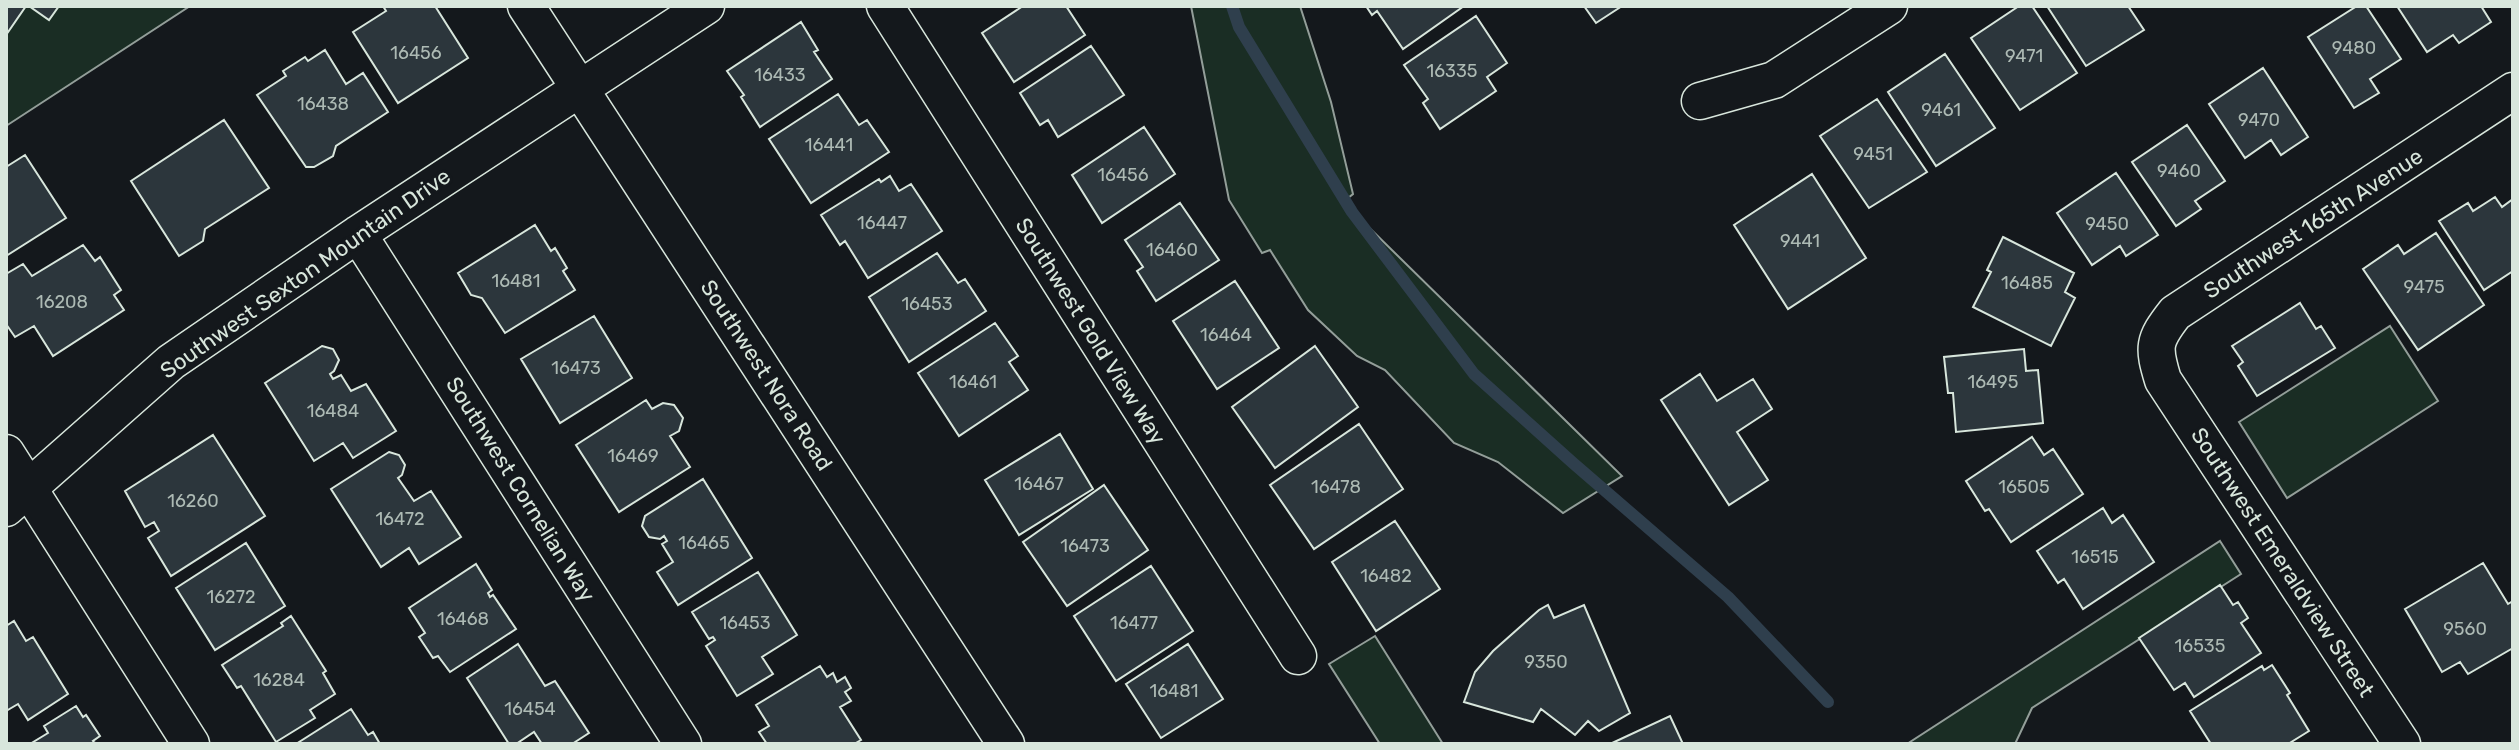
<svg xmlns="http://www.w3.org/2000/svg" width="2519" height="750" font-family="Rubik,sans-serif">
<rect width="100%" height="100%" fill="#14181c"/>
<!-- green -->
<path fill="#1a2d24" stroke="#939e99" stroke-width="2" d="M6,6h184l-184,120z
M1191,6h109l31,96 22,92 -10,8 279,274 -59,37 -65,-51 -44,-19 -69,-73 -28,-14 -49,-46 -38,-60 -8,3 -33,-53z
M2390,326l48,75 -151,97 -48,-76z
M2220,541l21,33 -209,134 -17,36h-108z
M1375,636l68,108h-63l-51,-80z"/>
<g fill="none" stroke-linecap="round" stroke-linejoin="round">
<!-- stream -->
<path stroke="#2f3f4d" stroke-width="12" d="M1232,6l7,21 113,185 122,162 99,89 155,134 100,105"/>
</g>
<!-- building -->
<path fill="#2c363c" stroke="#d8e6dc" stroke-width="2" d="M6,6h20l-20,29z
M29,6h30l-10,14z
M383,6h52l33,52 -70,45 -45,-71 33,-21z
M1023,6h43l19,29 -71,47 -32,-49z
M1366,6h98l-61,43 -26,-38 -5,4z
M1584,6h38l-26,17z
M2019,6h13l45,67 -57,37 -49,-72z
M2047,6h81l16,24 -58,36z
M2357,6h9l35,53 -31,20 9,14 -25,15 -46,-71z
M2397,6h84l10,16 -32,21 -6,-8 -26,17z
M1476,16l31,47 -20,14 9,14 -56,38 -17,-26 5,-4 -24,-34z
M801,22l17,28 -4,2 18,27 -72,48 -19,-30 3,-2 -17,-24z
M1091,46l33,49 -66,42 -10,-17 -8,5 -20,-32z
M325,50l21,34 17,-11 25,39 -52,34 -3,10 -19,11h-8l-49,-72 29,-19 -3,-5 22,-14 3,4z
M1945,54l50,74 -59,38 -48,-74z
M2263,68l45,69 -27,18 -10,-15 -26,18 -36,-54z
M838,94l21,31 8,-5 22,32 -78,51 -42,-64z
M1877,99l50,73 -58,36 -49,-72z
M224,120l45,68 -64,41 -2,12 -24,15 -48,-75z
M2187,125l38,56 -30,20 6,8 -25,17 -44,-64z
M1144,127l31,47 -73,49 -30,-48z
M25,155l41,63 -60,38v-89z
M2116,173l42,62 -32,21 -6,-10 -28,19 -35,-52z
M1812,174l54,84 -78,51 -54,-84z
M890,176l9,15 12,-7 31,47 -74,47 -23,-37 -5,4 -19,-30 58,-36 2,3z
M2495,197l7,10 11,-8v72l-29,19 -45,-69 29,-18 5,8z
M1180,203l39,57 -63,41 -19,-30 6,-4 -18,-27z
M535,225l16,26 4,-3 12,20 -4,3 12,19 -70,43 -23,-35 -11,-3 -13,-22z
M2436,233l48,72 -66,45 -55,-81 35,-24 6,9z
M2003,237l71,36 -9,19 10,6 -24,48 -78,-39 18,-35 -4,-2z
M83,245l12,16 5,-4 21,33 -7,5 10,15 -71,46 -19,-30 -19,11 -9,-13v-50l17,-10 9,12z
M937,253l21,30 7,-4 21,32 -77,51 -40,-65z
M1235,281l44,67 -62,41 -44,-68z
M2300,303l16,26 5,-3 14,22 -78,48 -19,-30 5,-4 -11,-16z
M594,316l38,62 -72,45 -39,-64z
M995,323l23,33 -9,6 19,28 -69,46 -41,-63z
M322,346l11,3 6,11 -5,11 -4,3 3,5 8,-4 10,16 15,-7 30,47 -43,27 -10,-15 -29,18 -49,-78z
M1315,346l43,61 -83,61 -43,-61z
M2024,349l2,22 12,-1 5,53 -87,9 -3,-39h-5l-4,-36z
M1700,374l17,27 36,-22 19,30 -35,23 31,48 -39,25 -68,-105z
M646,400l6,9 11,-6 11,2 9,13 -4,13 -9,5 20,31 -71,45 -43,-67z
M1359,424l44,65 -89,60 -44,-64z
M1060,434l33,55 -74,46 -34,-55z
M213,435l52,81 -94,60 -23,-38 11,-7 -5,-9 -9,5 -20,-36z
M2032,437l12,18 9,-6 30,45 -72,48 -22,-33 -4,2 -19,-30z
M389,452l10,3 6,10 -3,10 -4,3 16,23 17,-10 30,46 -42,27 -10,-16 -28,19 -50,-78z
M703,479l49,79 -74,47 -21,-33 16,-10 -11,-18 5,-3 -3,-5 -4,3 -11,-2 -7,-11 3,-10z
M1104,485l44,65 -81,56 -44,-64z
M2103,508l9,15 11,-8 31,47 -71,47 -19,-30 -6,4 -21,-32z
M1395,521l45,68 -64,42 -44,-69z
M246,543l39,63 -70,44 -39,-62z
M2483,563l25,41 5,-3v47l-45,26 -8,-12 -18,10 -37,-63z
M476,564l16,26 -4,3 2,4 3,-2 23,34 -66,43 -12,-16 -5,2 -14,-21 6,-4 -16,-25z
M1151,566l42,65 -77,50 -42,-65z
M758,572l39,63 -35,22 11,17 -36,22 -31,-50 9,-6 -2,-3 -4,2 -17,-27z
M2220,585l13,20 5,-3 10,16 -7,5 20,30 -67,44 -9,-14 -11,7 -35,-52z
M1548,605l6,13 30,-13 46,108 -31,18 -11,-10 -13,14 -34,-26 -8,13 -69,-20 11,-30 18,-21 46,-41z
M291,616l35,55 -3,2 12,21 -25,16 5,8 -39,24 -35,-56 -4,2 -15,-23 61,-39 -2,-3z
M14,621l12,20 7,-4 35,57 -40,26 -10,-16 -12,7v-85z
M518,644l27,42 10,-5 34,52 -17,11h-30l-8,-12 -18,12h-7l-42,-66z
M1188,644l35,55 -62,39 -35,-54z
M2272,665l18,28 -3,2 22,36 -21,13h-77l-21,-33 72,-45 2,4z
M820,666l7,11 6,-4 4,9 8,-5 6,11 -6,4 6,9 -11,6 21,33 -7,4h-87l-8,-12 10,-6 -13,-21z
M76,706l7,11 3,-2 14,21 -7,5 3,3h-66l18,-11 -4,-7z
M351,709l17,26 5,-3 7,12h-84z
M1670,716l13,28h-73z"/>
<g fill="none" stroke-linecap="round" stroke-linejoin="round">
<defs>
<path id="street" d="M526,6l480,738
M885,6l413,650
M1700,101l74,-21 115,-74
M358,234l325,510
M6,453l185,291
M6,508l165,-146 187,-128 348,-228
M2402,744l-239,-364c-10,-33 -10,-39 12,-67l338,-222"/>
</defs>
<!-- street casing -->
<use href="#street" stroke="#d8e6dc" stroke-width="39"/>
<!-- street -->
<use href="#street" stroke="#14181c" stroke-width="36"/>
</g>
<g text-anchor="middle" stroke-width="6" stroke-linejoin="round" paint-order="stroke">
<!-- number labels -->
<g font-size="18" fill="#adbab4">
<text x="2354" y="54">9480</text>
<text x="416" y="59">16456</text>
<text x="2024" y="62">9471</text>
<text x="1452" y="77">16335</text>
<text x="780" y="81">16433</text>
<text x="323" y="110">16438</text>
<text x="1941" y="116">9461</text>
<text x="2259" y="126">9470</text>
<text x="829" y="151">16441</text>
<text x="1873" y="160">9451</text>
<text x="2179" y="177">9460</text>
<text x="1123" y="181">16456</text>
<text x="882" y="229">16447</text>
<text x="2107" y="230">9450</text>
<text x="1800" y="247">9441</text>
<text x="1172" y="256">16460</text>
<text x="516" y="287">16481</text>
<text x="2027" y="289">16485</text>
<text x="2424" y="293">9475</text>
<text x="62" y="308">16208</text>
<text x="927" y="310">16453</text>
<text x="1226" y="341">16464</text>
<text x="576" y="374">16473</text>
<text x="973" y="388">16461</text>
<text x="1993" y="388">16495</text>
<text x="333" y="417">16484</text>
<text x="633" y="462">16469</text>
<text x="1039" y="490">16467</text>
<text x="1336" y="493">16478</text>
<text x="2024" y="493">16505</text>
<text x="193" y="507">16260</text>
<text x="400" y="525">16472</text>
<text x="704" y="549">16465</text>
<text x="1085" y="552">16473</text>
<text x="2095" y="563">16515</text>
<text x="1386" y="582">16482</text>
<text x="231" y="603">16272</text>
<text x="463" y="625">16468</text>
<text x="745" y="629">16453</text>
<text x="1134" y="629">16477</text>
<text x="2465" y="635">9560</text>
<text x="2200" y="652">16535</text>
<text x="1546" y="668">9350</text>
<text x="279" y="686">16284</text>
<text x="1174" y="697">16481</text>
<text x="530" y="715">16454</text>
</g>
<!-- street labels -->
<g font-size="22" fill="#d8e6dc" stroke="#14181c">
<text transform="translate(2313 223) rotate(-33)" y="8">Southwest 165th Avenue</text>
<text transform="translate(305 273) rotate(-35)" y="8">Southwest Sexton Mountain Drive</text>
<text transform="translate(1091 331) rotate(58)" y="8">Southwest Gold View Way</text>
<text transform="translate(767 375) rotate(57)" y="8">Southwest Nora Road</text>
<text transform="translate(521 489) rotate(58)" y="8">Southwest Cornelian Way</text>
<text transform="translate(2283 562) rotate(57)" y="8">Southwest Emeraldview Street</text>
</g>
</g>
<!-- border -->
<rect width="2519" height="750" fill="none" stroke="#d8e6dc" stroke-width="16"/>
</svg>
